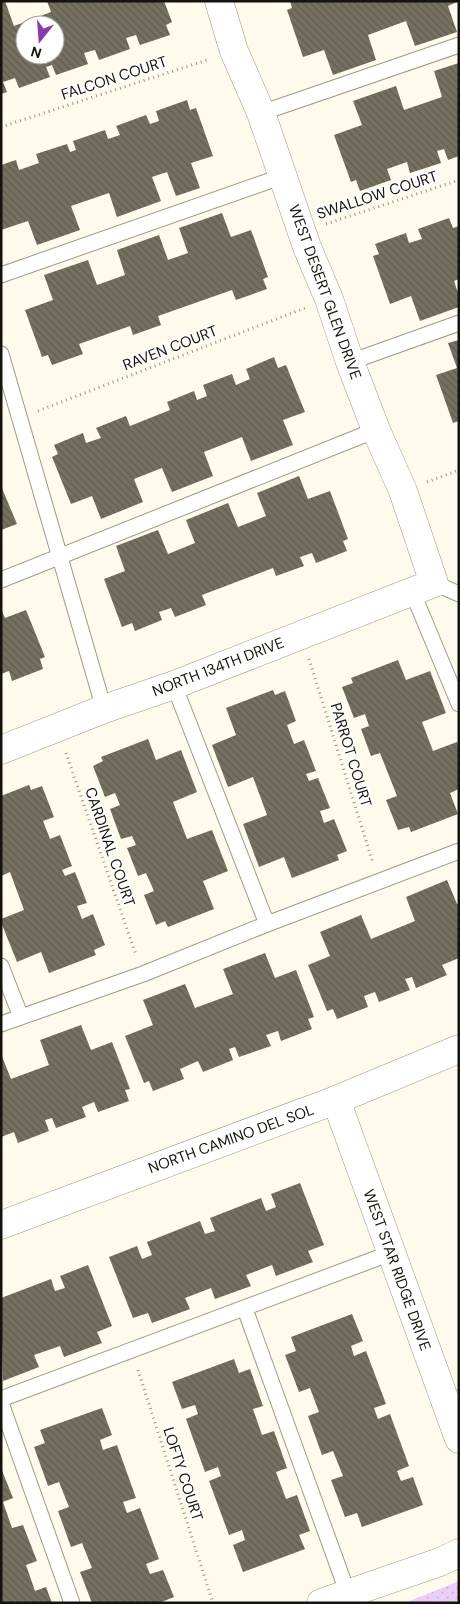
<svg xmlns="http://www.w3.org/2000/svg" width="460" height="1604" font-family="'DM Sans',sans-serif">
<defs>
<pattern id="grass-dots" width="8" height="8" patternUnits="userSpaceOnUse" patternTransform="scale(1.25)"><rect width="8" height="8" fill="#ebcefb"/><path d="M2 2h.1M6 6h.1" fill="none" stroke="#c9b0d6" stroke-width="1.8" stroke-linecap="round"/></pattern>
<pattern id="building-back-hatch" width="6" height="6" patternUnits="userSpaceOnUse" patternTransform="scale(1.25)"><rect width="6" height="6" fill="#757060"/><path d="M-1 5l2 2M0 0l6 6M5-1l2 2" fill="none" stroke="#5f5b4e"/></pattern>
</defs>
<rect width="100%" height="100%" fill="#fffaec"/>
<!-- grass -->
<path fill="url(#grass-dots)" d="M459,1581v22h-54z"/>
<!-- building -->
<path fill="url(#building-back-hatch)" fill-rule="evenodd" d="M5,1l9,25 37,-14 -4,-11h117l8,21 -6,3 4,10 -30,10 -4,-10 -10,3 4,11 -31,11 -4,-10 -11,3 4,11 -32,11 -4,-10 -6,2 4,10 -31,11 -4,-10 -12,4 4,10 -6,2v-92zM25,25h30v30h-30z
M290,1h169l-11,5 9,26 -42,14 -9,-25 -38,14 8,25 -43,15 -9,-25 -21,7 -16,-47 5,-2z
M459,63v93l-11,4 -4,-11 -7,2 4,12 -31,10 -3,-11 -20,7 4,11 -31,11 -4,-11 -5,2 -17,-47 28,-10 -9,-24 43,-15 8,24 38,-13 -8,-26z
M187,100l3,10 6,-2 17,48 -22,7 9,25 -24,8 -9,-24 -15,5 9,24 -44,16 -8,-24 -38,13 9,24 -43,15 -9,-24 -27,9v-65l15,-5 3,10 20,-7 -3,-9 31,-10 3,8 6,-2 -3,-9 32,-11 3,9 12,-4 -4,-9 30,-11 4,9 9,-3 -3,-10z
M222,213l9,24 20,-7 17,47 -5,2 4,10 -31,11 -4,-10 -74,26 3,9 -28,10 -3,-9 -51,18 4,10 -31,11 -4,-10 -6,2 -17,-47 28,-10 -9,-25 44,-15 9,25 28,-10 -8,-25 42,-15 9,25 20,-7 -9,-25z
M449,218l4,10 6,-2v53l-5,2 5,15v11l-39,14 -9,-25 -21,8 -17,-48 6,-2 -4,-10 31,-11 3,10 13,-4 -4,-10z
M459,340v81l-6,2 -17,-48 21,-7 -9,-25z
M274,357l4,11 8,-3 19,47 -22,8 10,25 -42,16 -9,-24 -38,15 9,24 -41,16 -10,-24 -28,11 9,23 -42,17 -9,-23 -21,8 -19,-47 6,-3 -4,-9 29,-12 3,10 15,-5 -5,-10 30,-12 4,10 40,-16 -3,-8 27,-11 3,9 10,-4 -4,-11 29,-11 4,11 14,-6 -4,-10z
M299,476l9,23 22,-8 18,48 -5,2 4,10 -31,12 -4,-10 -12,4 4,9 -28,10 -3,-8 -71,27 4,10 -31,12 -4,-9 -12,4 3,8 -27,11 -3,-8 -10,4 -18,-48 21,-8 -9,-25 42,-16 10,24 27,-11 -9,-23 42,-17 10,24 28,-11 -9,-23z
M1,486l16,38 -16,6z
M1,609l4,9 21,-8 19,47 -5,2 3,10 -31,12 -3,-10 -8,3z
M398,660l8,20 24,-9 16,42 -24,9 11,29 24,-9 2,3v44l-9,4 8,21 -47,18 -2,-5 -11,3 -12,-30 11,-4 -17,-43 -9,3 -10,-27 8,-3 -4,-12 -11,4 -12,-31 11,-4 -2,-5z
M273,690l2,5 10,-4 11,30 -9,4 7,19 10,-4 12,31 -10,3 3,7 9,-3 12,30 -10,3 4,12 10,-4 13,32 -10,4 2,5 -47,18 -8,-21 -25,10 -16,-43 24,-9 -14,-38 -25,10 -16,-42 24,-10 -10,-27z
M148,739l8,21 25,-10 16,42 -24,10 14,37 25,-9 16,41 -25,10 11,28 -46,18 -3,-6 -9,4 -12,-30 10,-4 -8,-18 -8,3 -11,-28 9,-3 -4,-9 -11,3 -11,-30 10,-4 -5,-12 -10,4 -12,-31 10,-5 -2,-4z
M29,785l2,5 11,-4 12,31 -11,4 7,18 10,-4 12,31 -10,4 3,6 10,-4 12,31 -10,3 5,13 11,-5 12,31 -11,5 2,5 -47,18 -8,-21 -24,10 -16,-40v-3l23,-9 -14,-38 -9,4v-80z
M447,880l10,24h2v54l-17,7 5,10 -31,13 -4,-11 -7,2 5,11 -31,12 -4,-10 -11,4 4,11 -31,12 -4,-10 -6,2 -19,-46 22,-9 -10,-24 41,-17 10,24 44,-18 -9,-24z
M265,953l10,25 21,-8 18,47 -6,2 4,10 -31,12 -3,-10 -12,4 5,11 -32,11 -4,-10 -6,2 4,11 -30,12 -5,-11 -18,8 4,10 -31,12 -4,-10 -5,2 -19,-47 28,-11 -10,-25 42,-16 10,24 38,-14 -10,-25z
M81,1025l10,25 21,-8 18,47 -5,1 4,11 -31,11 -4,-10 -12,5 4,10 -30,11 -4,-10 -7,2 4,11 -31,12 -4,-11 -13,5v-83l10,25 38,-14 -9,-25z
M300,1183l24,62 -16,6 5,11 -37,14 -4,-11 -26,10 5,11 -36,13 -4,-11 -26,10 5,11 -38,14 -4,-10 -15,5 -24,-61 28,-11 5,13 10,-4 -5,-13 53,-21 5,13 10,-3 -5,-13 51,-20 5,13 10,-4 -5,-13z
M88,1265l24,61 -15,6 5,11 -38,14 -4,-11 -26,9 5,12 -36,14 -2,-83 50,-19 4,12 10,-3 -5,-12z
M352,1314l11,27 -12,5 3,10 12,-5 20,53 -12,4 4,11 12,-5 19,52 -12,5 4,10 12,-4 10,28 -61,22 -5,-14 -12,4 -14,-37 12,-4 -10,-25 -11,4 -14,-39 11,-4 -9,-24 -11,4 -14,-37 11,-4 -5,-14z
M234,1359l5,14 11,-4 13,37 -10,3 9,26 12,-4 13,37 -11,4 10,27 11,-4 13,36 -11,4 6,14 -62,23 -10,-27 12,-5 -3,-10 -13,5 -20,-54 12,-5 -3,-9 -13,5 -19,-53 12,-5 -3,-9 -13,4 -10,-27z
M102,1408l10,27 -12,5 3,10 14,-5 19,53 -13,4 4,11 13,-5 19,51 -13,5 4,10 13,-4 11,27 -15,6h-67l-12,-31 12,-4 -10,-25 -11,4 -13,-36 11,-4 -10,-25 -11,4 -14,-39 11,-4 -5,-13z
M1,1468l12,30 -10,4 9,26 11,-3 14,36 -11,4 9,26 11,-4 6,16h-51z"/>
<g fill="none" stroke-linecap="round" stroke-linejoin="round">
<defs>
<path id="lane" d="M261,113l198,-68
M1,275l282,-99
M1,354l103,355
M350,362l109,-39
M1,580l375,-150
M434,583l25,11
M412,591l47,113
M174,685l93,239
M1,966l20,51
M1,1024l142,-50 124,-50 192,-73
M245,1309l103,285
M1,1399l390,-146
M1,1403l71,200"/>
<path id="street" d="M1,750l103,-41 70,-24 260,-102 -31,-92 -27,-61 -26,-68 -21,-63 -22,-52 -46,-134 -27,-62 -15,-50
M336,1100l123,339
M321,1603l119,-41 19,-9"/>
<path id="secondary" d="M1,1225l335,-125 123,-51"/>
</defs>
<!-- lane casing -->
<use href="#lane" stroke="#9e9989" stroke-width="17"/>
<!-- street casing -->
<use href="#street" stroke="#9e9989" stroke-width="29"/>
<!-- secondary casing -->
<use href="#secondary" stroke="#9e9989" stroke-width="29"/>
<!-- path -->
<path stroke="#98958a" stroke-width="3" stroke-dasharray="1 4" stroke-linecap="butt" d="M1,127l209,-68
M326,224l133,-44
M38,411l267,-103
M427,482l32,-12
M309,659l64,204
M66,753l70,202
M138,1370l75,233"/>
<!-- lane -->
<use href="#lane" stroke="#fff" stroke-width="15"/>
<!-- street -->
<use href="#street" stroke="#fff" stroke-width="28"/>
<!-- secondary -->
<use href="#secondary" stroke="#fff" stroke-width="28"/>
</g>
<g text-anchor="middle" stroke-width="4" stroke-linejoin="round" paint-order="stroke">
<!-- street labels -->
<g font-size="15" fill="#15130d" stroke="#fff">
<text transform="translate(114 78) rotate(-18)" y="5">FALCON COURT</text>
<text transform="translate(377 195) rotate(-18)" y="5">SWALLOW COURT</text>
<text transform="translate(325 292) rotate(70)" y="5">WEST DESERT GLEN DRIVE</text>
<text transform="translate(170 348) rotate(-21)" y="5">RAVEN COURT</text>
<text transform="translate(218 667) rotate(-21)" y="5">NORTH 134TH DRIVE</text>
<text transform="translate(351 755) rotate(73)" y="5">PARROT COURT</text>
<text transform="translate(110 847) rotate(71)" y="5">CARDINAL COURT</text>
<text transform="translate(231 1139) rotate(-20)" y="5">NORTH CAMINO DEL SOL</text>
<text transform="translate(397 1270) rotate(70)" y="5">WEST STAR RIDGE DRIVE</text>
<text transform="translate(183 1474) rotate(72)" y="5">LOFTY COURT</text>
</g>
</g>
<!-- border -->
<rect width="460" height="1604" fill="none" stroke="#15130d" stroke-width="5"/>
<!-- north arrow -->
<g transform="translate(40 40) rotate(197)"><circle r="24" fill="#ffffff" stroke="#a1a19e"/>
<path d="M0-4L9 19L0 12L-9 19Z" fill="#883bab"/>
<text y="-8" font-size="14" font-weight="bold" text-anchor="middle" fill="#15130d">N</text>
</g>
</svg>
